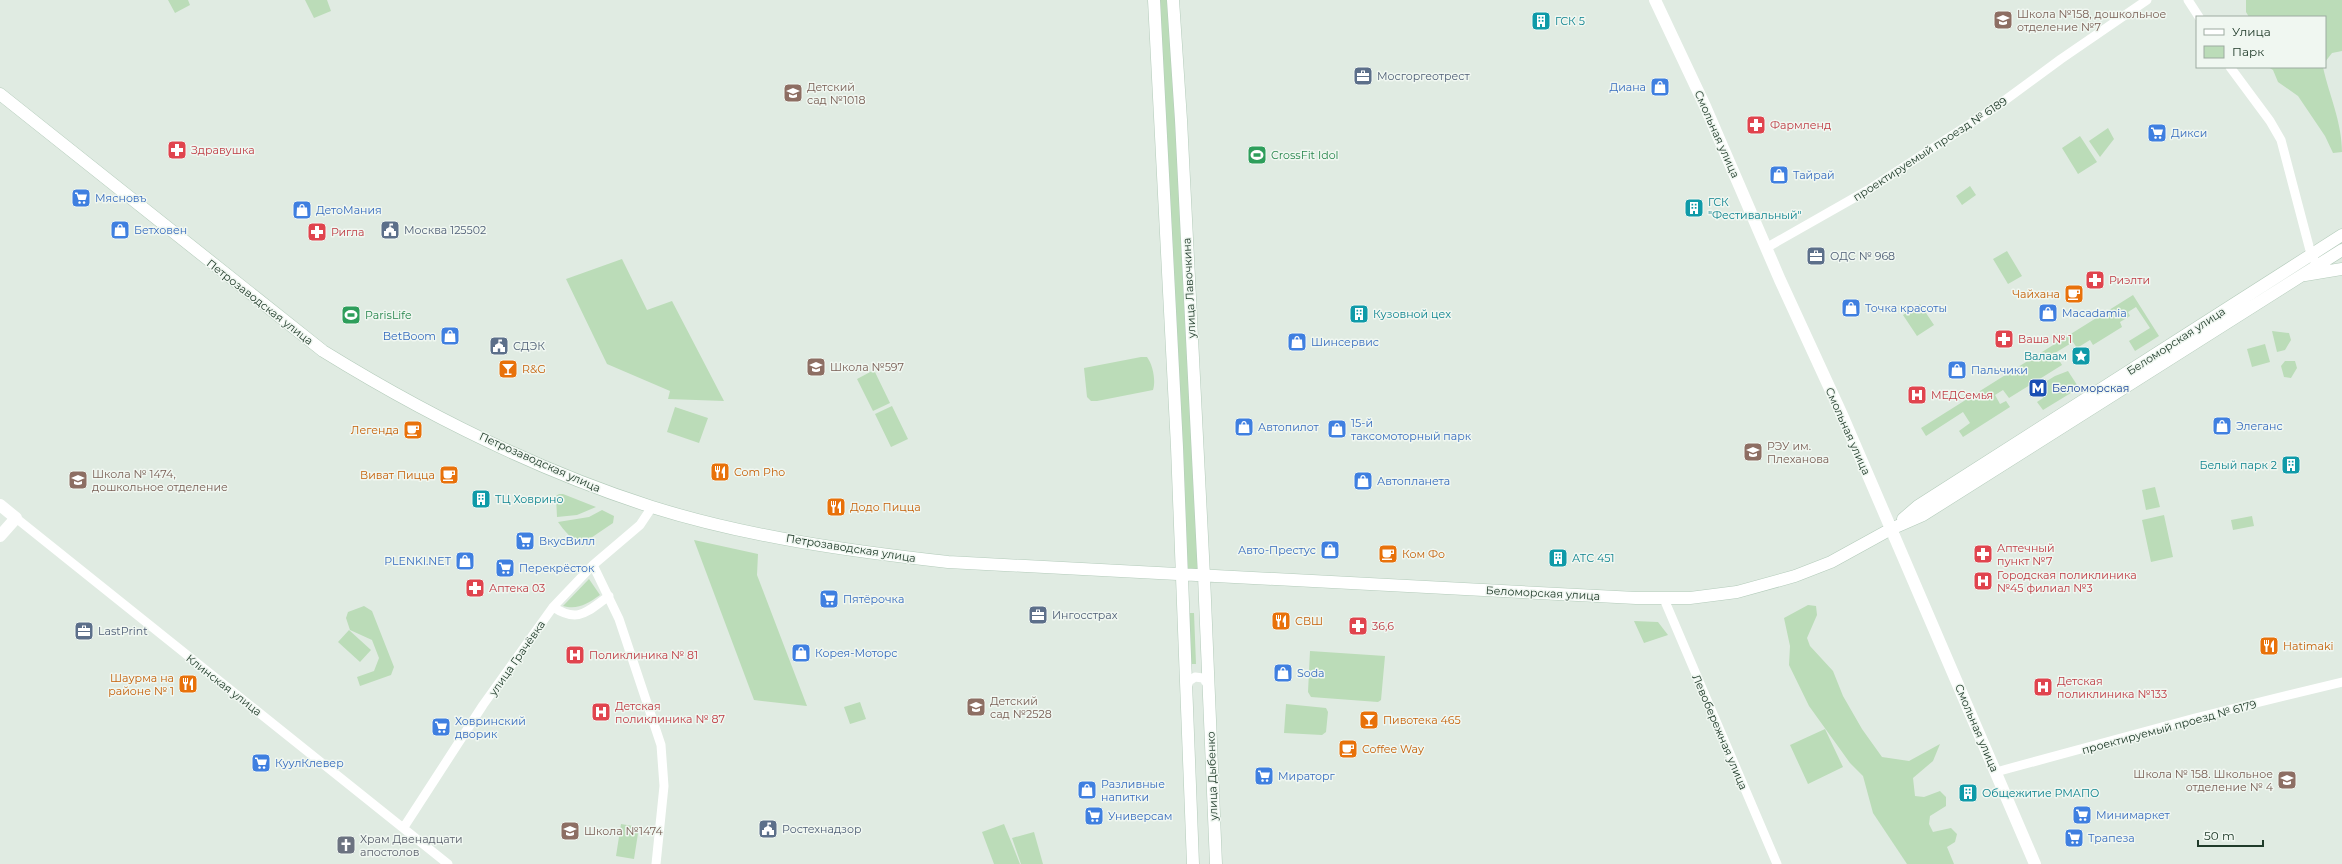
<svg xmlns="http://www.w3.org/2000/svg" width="2342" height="864" font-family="Montserrat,sans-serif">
<rect width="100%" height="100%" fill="#e0ebe2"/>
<!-- green -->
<path fill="#bbdcb8" d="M168,0h20l2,5 -15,8z
M305,0h22l4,11 -17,7z
M1154,0h19l31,576 -22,-1z
M2246,0h96v51l-10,2 -7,9v-45h-76l-3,-5z
M2268,67h55c6,28 19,55 19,85l-9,1 -8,-17 -27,-40 -20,-14 -5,-12z
M2108,128l6,11 -14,18 -11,-16z
M2080,136l17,26 -19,12 -16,-26z
M1970,186l6,9 -14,10 -6,-9z
M2007,251l15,25 -14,8 -15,-25z
M622,259l25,51 25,-9 52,100 -56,-2 2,-8 -63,-27 -41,-85z
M2133,295l26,41 -24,15 -6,-10 21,-13 -14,-21 -8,5 2,4 -10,6 2,5 -29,18 -3,-5 -13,8 -4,-6 -18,11 7,12 -53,33 -6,-8 -8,5 5,9 6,-3 4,6 -47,30 -4,-6 11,-8 -7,-11 -37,24 -5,-8z
M1920,304l14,21 -17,11 -14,-21z
M2272,331l17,2 2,7 -6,10 -8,2z
M2265,344l5,18 -18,5 -5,-18z
M1141,357h6c6,8 9,24 6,33l-56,11h-6l-4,-4 -3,-29z
M2285,361h10l2,7 -6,10 -7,-1 -3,-11z
M874,370l16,33 -17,8 -16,-32z
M2068,371l11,17 -36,22 -6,-8 6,-4 -6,-11 18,-11z
M892,406l16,33 -17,8 -16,-33z
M675,407l33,11 -9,25 -32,-11z
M2155,487l5,20 -14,3 -4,-20z
M559,494h4l33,13 -19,8 -20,2 -1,-21z
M602,510l12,6 -1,7 -28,19c-12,1 -21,-12 -27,-20l31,-5z
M2164,515l9,42 -22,5 -9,-42z
M2252,516l2,10 -21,4 -2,-10z
M694,540l64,14 -1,21 50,131 -53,-6z
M589,579l11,16c-13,9 -22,15 -37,11z
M1808,605l8,1 1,9 -10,23 3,8 23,25 10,25 19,33 20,28 27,4 31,-17 -7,17 -20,17 2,18 9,1 16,-6 6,6v9l-16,10 -1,8 4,8 18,-4 6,6 -2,8 -8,5 7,17h-47l-34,-51 -10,-37 -13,-13 -41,-57 -20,-41 1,-19 -6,-28z
M364,606l8,5 22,56 -3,8 -31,11 -3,-9 17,-6 5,-13 -7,-18 -22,-10 -4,-12 2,-6z
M1188,613h6l2,51h-6z
M1634,621l24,1 10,13 -24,8z
M349,630l22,20 -11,12 -22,-20z
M1310,651l75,5 -4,44 -3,2 -67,-5 -3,-5z
M860,702l6,17 -16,5 -6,-17z
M1286,704l40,4 2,4 -2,20 -4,3 -38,-2z
M1825,729l18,38 -35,17 -18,-39z
M621,824l18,3 -5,32 -18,-3z
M1004,824l16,40h-26l-12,-32z
M1034,832l9,32h-22l-9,-26z"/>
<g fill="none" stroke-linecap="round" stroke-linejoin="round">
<defs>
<path id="secondary" d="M1154,0l23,447 16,417
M1173,0l8,120 23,456 12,288
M0,94l323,257c102,63 214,119 329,156 96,30 197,44 296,55l688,36h54l47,-6 58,-16 36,-14 60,-33 32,-14 419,-265
M2305,275l37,-6
M1903,519l15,-13 424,-271"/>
</defs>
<!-- secondary casing -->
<use href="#secondary" stroke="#b3cbba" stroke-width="13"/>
<!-- minor -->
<path stroke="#fff" stroke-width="9" d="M2188,0l11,17
M2230,67l40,54 11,19 30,114 6,11
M1766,248l102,-58 125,-81 68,-50 86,-59
M16,518l432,346
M593,565l26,54 42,126 3,41 -8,78
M1664,599l113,265
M553,607c26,17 34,4 56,-11
M1187,688l2,-7 6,-4 8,1 6,8
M1996,772l199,-54 147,-36
M404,827l79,-122 70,-98 40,-42 47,-40 12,-18"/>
<!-- tertiary -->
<path stroke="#fff" stroke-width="12" d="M1655,0l50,106 75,174 63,137 192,447
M0,505l16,13 -16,18"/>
<!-- secondary -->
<use href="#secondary" stroke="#fff" stroke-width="12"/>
</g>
<!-- icons -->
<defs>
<symbol id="school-square" viewBox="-11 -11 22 22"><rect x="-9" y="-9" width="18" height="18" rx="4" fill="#8d6e63" stroke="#f0f7f1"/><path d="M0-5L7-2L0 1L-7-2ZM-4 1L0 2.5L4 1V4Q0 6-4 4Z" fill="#fff"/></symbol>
<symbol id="building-square" viewBox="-11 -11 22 22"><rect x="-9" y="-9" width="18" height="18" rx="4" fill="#0f9aa8" stroke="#f0f7f1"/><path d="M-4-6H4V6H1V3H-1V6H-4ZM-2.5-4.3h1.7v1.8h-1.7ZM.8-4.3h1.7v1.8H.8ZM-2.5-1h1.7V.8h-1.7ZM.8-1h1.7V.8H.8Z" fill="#fff"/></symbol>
<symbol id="office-square" viewBox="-11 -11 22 22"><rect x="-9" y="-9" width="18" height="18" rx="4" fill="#5c6f8a" stroke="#f0f7f1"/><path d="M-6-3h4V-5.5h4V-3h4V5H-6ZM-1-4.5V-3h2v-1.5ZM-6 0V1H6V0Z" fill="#fff"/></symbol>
<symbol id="shop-square" viewBox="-11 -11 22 22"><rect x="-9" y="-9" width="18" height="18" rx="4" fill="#3f7fe0" stroke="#f0f7f1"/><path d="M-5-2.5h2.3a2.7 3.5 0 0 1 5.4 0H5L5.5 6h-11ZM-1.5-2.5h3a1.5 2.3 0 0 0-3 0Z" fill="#fff"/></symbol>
<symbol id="pharmacy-square" viewBox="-11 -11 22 22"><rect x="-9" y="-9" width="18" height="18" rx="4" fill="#e0444e" stroke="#f0f7f1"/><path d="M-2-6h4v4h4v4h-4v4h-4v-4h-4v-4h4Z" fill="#fff"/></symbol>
<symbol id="supermarket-square" viewBox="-11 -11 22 22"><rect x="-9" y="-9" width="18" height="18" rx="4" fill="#3f7fe0" stroke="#f0f7f1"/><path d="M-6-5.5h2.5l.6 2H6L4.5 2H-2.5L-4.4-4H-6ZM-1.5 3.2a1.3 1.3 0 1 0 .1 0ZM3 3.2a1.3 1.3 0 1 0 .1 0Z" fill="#fff"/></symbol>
<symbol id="stadium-square" viewBox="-11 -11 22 22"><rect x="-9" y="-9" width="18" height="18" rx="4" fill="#2e9e5b" stroke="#f0f7f1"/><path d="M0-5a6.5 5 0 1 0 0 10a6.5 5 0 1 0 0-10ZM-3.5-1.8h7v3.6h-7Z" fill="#fff"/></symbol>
<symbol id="civic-square" viewBox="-11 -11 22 22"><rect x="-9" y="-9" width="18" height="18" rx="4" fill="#5c6f8a" stroke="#f0f7f1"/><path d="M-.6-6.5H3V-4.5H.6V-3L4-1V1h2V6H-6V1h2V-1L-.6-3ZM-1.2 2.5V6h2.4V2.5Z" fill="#fff"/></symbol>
<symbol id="cafe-square" viewBox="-11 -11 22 22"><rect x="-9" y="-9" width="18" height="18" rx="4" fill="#e8710a" stroke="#f0f7f1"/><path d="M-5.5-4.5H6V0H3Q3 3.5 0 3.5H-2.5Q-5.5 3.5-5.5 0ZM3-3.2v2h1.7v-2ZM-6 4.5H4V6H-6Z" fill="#fff"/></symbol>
<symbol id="sight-square" viewBox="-11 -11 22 22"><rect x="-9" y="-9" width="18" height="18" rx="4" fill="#0f9aa8" stroke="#f0f7f1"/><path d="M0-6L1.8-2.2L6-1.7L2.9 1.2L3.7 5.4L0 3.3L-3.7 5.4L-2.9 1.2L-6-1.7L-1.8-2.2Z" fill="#fff"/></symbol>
<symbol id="bar-square" viewBox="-11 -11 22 22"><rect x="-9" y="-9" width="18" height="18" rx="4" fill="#e8710a" stroke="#f0f7f1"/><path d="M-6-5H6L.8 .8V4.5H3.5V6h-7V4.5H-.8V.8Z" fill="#fff"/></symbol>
<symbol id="metro-square" viewBox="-11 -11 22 22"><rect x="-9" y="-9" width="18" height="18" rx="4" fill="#1a4fb4" stroke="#f0f7f1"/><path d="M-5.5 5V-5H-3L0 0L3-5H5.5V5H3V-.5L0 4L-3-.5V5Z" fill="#fff"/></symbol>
<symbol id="hospital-square" viewBox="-11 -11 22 22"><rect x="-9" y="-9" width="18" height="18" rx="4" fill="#e0444e" stroke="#f0f7f1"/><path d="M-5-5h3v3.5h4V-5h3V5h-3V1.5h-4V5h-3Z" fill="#fff"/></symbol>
<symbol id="university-square" viewBox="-11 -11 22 22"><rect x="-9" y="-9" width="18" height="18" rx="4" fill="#8d6e63" stroke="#f0f7f1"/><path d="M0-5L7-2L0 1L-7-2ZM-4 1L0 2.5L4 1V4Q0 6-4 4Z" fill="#fff"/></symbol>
<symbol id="restaurant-square" viewBox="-11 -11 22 22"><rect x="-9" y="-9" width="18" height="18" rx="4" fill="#e8710a" stroke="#f0f7f1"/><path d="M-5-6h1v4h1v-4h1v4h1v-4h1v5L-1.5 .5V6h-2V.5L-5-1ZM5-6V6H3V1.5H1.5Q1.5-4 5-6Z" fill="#fff"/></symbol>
<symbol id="church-square" viewBox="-11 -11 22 22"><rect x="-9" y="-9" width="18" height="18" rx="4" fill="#6b7280" stroke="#f0f7f1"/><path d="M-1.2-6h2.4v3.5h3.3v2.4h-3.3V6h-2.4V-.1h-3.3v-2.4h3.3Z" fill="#fff"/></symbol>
</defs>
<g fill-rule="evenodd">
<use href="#school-square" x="1992" y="9" width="22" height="22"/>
<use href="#building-square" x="1530" y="10" width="22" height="22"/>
<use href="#office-square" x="1352" y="65" width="22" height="22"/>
<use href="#shop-square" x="1649" y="76" width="22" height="22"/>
<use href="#school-square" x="782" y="82" width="22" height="22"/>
<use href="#pharmacy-square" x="1745" y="114" width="22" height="22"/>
<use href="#supermarket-square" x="2146" y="122" width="22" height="22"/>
<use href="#pharmacy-square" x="166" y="139" width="22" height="22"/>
<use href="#stadium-square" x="1246" y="144" width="22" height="22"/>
<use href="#shop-square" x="1768" y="164" width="22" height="22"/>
<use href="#supermarket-square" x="70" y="187" width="22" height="22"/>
<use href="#building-square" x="1683" y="197" width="22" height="22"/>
<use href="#shop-square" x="291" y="199" width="22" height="22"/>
<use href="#shop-square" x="109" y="219" width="22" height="22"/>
<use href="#civic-square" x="379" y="219" width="22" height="22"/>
<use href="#pharmacy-square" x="306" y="221" width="22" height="22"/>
<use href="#office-square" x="1805" y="245" width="22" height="22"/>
<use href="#pharmacy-square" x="2084" y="269" width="22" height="22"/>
<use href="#cafe-square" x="2063" y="283" width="22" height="22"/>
<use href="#shop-square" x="1840" y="297" width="22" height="22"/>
<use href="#shop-square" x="2037" y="302" width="22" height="22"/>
<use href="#building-square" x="1348" y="303" width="22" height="22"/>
<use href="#stadium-square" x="340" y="304" width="22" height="22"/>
<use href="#shop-square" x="439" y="325" width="22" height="22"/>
<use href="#pharmacy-square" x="1993" y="328" width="22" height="22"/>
<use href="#shop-square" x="1286" y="331" width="22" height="22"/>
<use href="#civic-square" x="488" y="335" width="22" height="22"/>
<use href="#sight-square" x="2070" y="345" width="22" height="22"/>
<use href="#school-square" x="805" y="356" width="22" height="22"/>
<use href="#bar-square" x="497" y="358" width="22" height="22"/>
<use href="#shop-square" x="1946" y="359" width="22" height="22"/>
<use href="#metro-square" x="2027" y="377" width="22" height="22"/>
<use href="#hospital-square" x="1906" y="384" width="22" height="22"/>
<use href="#shop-square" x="2211" y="415" width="22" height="22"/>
<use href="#shop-square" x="1233" y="416" width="22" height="22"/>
<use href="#shop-square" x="1326" y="418" width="22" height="22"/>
<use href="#cafe-square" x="402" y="419" width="22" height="22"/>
<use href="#university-square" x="1742" y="441" width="22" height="22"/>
<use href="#building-square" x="2280" y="454" width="22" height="22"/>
<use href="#restaurant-square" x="709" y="461" width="22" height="22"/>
<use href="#cafe-square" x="438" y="464" width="22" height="22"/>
<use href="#school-square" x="67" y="469" width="22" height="22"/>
<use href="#shop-square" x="1352" y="470" width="22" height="22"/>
<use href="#building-square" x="470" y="488" width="22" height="22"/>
<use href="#restaurant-square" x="825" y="496" width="22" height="22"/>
<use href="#supermarket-square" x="514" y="530" width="22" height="22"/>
<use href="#shop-square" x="1319" y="539" width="22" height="22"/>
<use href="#cafe-square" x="1377" y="543" width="22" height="22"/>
<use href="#pharmacy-square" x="1972" y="543" width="22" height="22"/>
<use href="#building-square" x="1547" y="547" width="22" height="22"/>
<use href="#shop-square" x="454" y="550" width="22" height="22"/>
<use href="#supermarket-square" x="494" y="557" width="22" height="22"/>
<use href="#hospital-square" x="1972" y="570" width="22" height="22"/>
<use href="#pharmacy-square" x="464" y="577" width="22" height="22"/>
<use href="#supermarket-square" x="818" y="588" width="22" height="22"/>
<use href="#office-square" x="1027" y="604" width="22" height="22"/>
<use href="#restaurant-square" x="1270" y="610" width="22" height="22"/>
<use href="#pharmacy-square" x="1347" y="615" width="22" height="22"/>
<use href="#office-square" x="73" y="620" width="22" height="22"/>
<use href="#restaurant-square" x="2258" y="635" width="22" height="22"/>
<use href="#shop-square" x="790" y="642" width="22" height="22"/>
<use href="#hospital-square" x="564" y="644" width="22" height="22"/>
<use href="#shop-square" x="1272" y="662" width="22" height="22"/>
<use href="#restaurant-square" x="177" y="673" width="22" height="22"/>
<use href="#hospital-square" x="2032" y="676" width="22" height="22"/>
<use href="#school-square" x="965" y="696" width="22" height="22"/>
<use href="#hospital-square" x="590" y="701" width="22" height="22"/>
<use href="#bar-square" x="1358" y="709" width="22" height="22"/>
<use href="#supermarket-square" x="430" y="716" width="22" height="22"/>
<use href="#cafe-square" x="1337" y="738" width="22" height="22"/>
<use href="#supermarket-square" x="250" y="752" width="22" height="22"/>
<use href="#supermarket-square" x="1253" y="765" width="22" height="22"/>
<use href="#school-square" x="2276" y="769" width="22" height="22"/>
<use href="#shop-square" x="1076" y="779" width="22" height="22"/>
<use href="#building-square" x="1957" y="782" width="22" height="22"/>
<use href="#supermarket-square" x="2071" y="804" width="22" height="22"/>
<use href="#supermarket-square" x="1083" y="805" width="22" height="22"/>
<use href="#civic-square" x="757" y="818" width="22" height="22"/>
<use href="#school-square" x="559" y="820" width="22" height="22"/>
<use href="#supermarket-square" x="2063" y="827" width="22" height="22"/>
<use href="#church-square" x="335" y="834" width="22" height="22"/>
</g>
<g text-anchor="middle" stroke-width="3" stroke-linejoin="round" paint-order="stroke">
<!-- education labels -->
<g font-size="11" fill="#785e54" stroke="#f0f7f1" text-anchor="start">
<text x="2017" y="18">Школа №158, дошкольное<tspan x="2017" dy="13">отделение №7</tspan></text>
<text x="807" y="91">Детский<tspan x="807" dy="13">сад №1018</tspan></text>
<text x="830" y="371">Школа №597</text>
<text x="1767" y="450">РЭУ им.<tspan x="1767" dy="13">Плеханова</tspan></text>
<text x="92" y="478">Школа № 1474,<tspan x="92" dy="13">дошкольное отделение</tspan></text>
<text x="990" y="705">Детский<tspan x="990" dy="13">сад №2528</tspan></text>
<text x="2273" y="778" text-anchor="end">Школа № 158. Школьное<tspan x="2273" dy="13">отделение № 4</tspan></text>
<text x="584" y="835">Школа №1474</text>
</g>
<!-- culture labels -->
<g font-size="11" fill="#0d838f" stroke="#f0f7f1" text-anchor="start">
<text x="1555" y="25">ГСК 5</text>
<text x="1708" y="206">ГСК<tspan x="1708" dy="13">"Фестивальный"</tspan></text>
<text x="1373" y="318">Кузовной цех</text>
<text x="2067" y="360" text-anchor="end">Валаам</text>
<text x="2277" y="469" text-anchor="end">Белый парк 2</text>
<text x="495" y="503">ТЦ Ховрино</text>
<text x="1572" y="562">АТС 451</text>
<text x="1982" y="797">Общежитие РМАПО</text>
</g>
<!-- service labels -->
<g font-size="11" fill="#4e5e75" stroke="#f0f7f1" text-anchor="start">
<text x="1377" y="80">Мосгоргеотрест</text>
<text x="404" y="234">Москва 125502</text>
<text x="1830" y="260">ОДС № 968</text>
<text x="513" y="350">СДЭК</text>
<text x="1052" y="619">Ингосстрах</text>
<text x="98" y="635">LastPrint</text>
<text x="782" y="833">Ростехнадзор</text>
</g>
<!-- shop labels -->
<g font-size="11" fill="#366cbe" stroke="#f0f7f1" text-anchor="start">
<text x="1646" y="91" text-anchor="end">Диана</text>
<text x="2171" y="137">Дикси</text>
<text x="1793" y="179">Тайрай</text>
<text x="95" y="202">Мясновъ</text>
<text x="316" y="214">ДетоМания</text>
<text x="134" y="234">Бетховен</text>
<text x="1865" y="312">Точка красоты</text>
<text x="2062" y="317">Macadamia</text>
<text x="436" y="340" text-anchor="end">BetBoom</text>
<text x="1311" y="346">Шинсервис</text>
<text x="1971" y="374">Пальчики</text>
<text x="1351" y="427">15-й<tspan x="1351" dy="13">таксомоторный парк</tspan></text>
<text x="2236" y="430">Элеганс</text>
<text x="1258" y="431">Автопилот</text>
<text x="1377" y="485">Автопланета</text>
<text x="539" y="545">ВкусВилл</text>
<text x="1316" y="554" text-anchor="end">Авто-Престус</text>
<text x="451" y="565" text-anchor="end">PLENKI.NET</text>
<text x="519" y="572">Перекрёсток</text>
<text x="843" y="603">Пятёрочка</text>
<text x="815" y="657">Корея-Моторс</text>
<text x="1297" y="677">Soda</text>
<text x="455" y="725">Ховринский<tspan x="455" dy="13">дворик</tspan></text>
<text x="275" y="767">КуулКлевер</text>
<text x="1278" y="780">Мираторг</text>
<text x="1101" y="788">Разливные<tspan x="1101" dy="13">напитки</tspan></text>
<text x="2096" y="819">Минимаркет</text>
<text x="1108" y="820">Универсам</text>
<text x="2088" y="842">Трапеза</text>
</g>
<!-- health labels -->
<g font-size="11" fill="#be3a42" stroke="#f0f7f1" text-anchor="start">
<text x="1770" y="129">Фармленд</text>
<text x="191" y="154">Здравушка</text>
<text x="331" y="236">Ригла</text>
<text x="2109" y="284">Риэлти</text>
<text x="2018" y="343">Ваша № 1</text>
<text x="1931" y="399">МЕДСемья</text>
<text x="1997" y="552">Аптечный<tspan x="1997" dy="13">пункт №7</tspan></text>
<text x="1997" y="579">Городская поликлиника<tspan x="1997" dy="13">№45 филиал №3</tspan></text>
<text x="489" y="592">Аптека 03</text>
<text x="1372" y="630">36,6</text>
<text x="589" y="659">Поликлиника № 81</text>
<text x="2057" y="685">Детская<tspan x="2057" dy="13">поликлиника №133</tspan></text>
<text x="615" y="710">Детская<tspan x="615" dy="13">поликлиника № 87</tspan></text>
</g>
<!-- street labels -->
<g font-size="11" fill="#203b2a" stroke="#f0f7f1">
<text transform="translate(1717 134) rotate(66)" y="4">Смольная улица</text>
<text transform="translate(1930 149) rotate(-33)" y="4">проектируемый проезд № 6189</text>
<text transform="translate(1189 288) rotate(-93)" y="4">улица Лавочкина</text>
<text transform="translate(260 302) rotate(38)" y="4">Петрозаводская улица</text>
<text transform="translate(2176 341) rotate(-33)" y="4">Беломорская улица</text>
<text transform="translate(1848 431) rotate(66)" y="4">Смольная улица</text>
<text transform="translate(540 462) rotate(24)" y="4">Петрозаводская улица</text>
<text transform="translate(851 548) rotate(9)" y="4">Петрозаводская улица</text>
<text transform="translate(1543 593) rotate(3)" y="4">Беломорская улица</text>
<text transform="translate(517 658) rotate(-55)" y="4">улица Грачёвка</text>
<text transform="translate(224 685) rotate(38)" y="4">Клинская улица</text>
<text transform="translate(2169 727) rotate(-15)" y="4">проектируемый проезд № 6179</text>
<text transform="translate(1977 728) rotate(67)" y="4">Смольная улица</text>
<text transform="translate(1720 732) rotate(67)" y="4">Левобережная улица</text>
<text transform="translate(1212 776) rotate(-92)" y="4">улица Дыбенко</text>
</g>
<!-- leisure labels -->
<g font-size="11" fill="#27864d" stroke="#f0f7f1" text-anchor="start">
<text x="1271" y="159">CrossFit Idol</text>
<text x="365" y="319">ParisLife</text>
</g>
<!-- food labels -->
<g font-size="11" fill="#c56008" stroke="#f0f7f1" text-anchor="start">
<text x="2060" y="298" text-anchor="end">Чайхана</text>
<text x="522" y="373">R&amp;G</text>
<text x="399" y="434" text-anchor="end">Легенда</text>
<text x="734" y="476">Com Pho</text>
<text x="435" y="479" text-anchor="end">Виват Пицца</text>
<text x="850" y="511">Додо Пицца</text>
<text x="1402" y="558">Ком Фо</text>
<text x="1295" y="625">СВШ</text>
<text x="2283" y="650">Hatimaki</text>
<text x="174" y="682" text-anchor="end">Шаурма на<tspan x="174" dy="13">районе № 1</tspan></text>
<text x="1383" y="724">Пивотека 465</text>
<text x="1362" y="753">Coffee Way</text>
</g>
<!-- transit labels -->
<g font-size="11" fill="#164399" stroke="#f0f7f1" text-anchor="start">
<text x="2052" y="392">Беломорская</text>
</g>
<!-- worship labels -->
<g font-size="11" fill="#5b616d" stroke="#f0f7f1" text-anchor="start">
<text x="360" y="843">Храм Двенадцати<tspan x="360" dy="13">апостолов</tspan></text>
</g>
</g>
<!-- legend -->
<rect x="2196" y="16" width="130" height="52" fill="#f0f7f1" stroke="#9daca1"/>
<rect x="2204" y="29" width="20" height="6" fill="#ffffff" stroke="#9daca1"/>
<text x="2232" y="36" font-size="12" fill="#203b2a">Улица</text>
<rect x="2204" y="46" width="20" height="12" fill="#bbdcb8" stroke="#9daca1"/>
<text x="2232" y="56" font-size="12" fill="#203b2a">Парк</text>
<!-- scale -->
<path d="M2198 840v6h65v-6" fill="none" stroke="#203b2a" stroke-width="2"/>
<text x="2204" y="840" font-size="12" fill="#203b2a" stroke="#f0f7f1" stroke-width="3" paint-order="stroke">50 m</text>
</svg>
